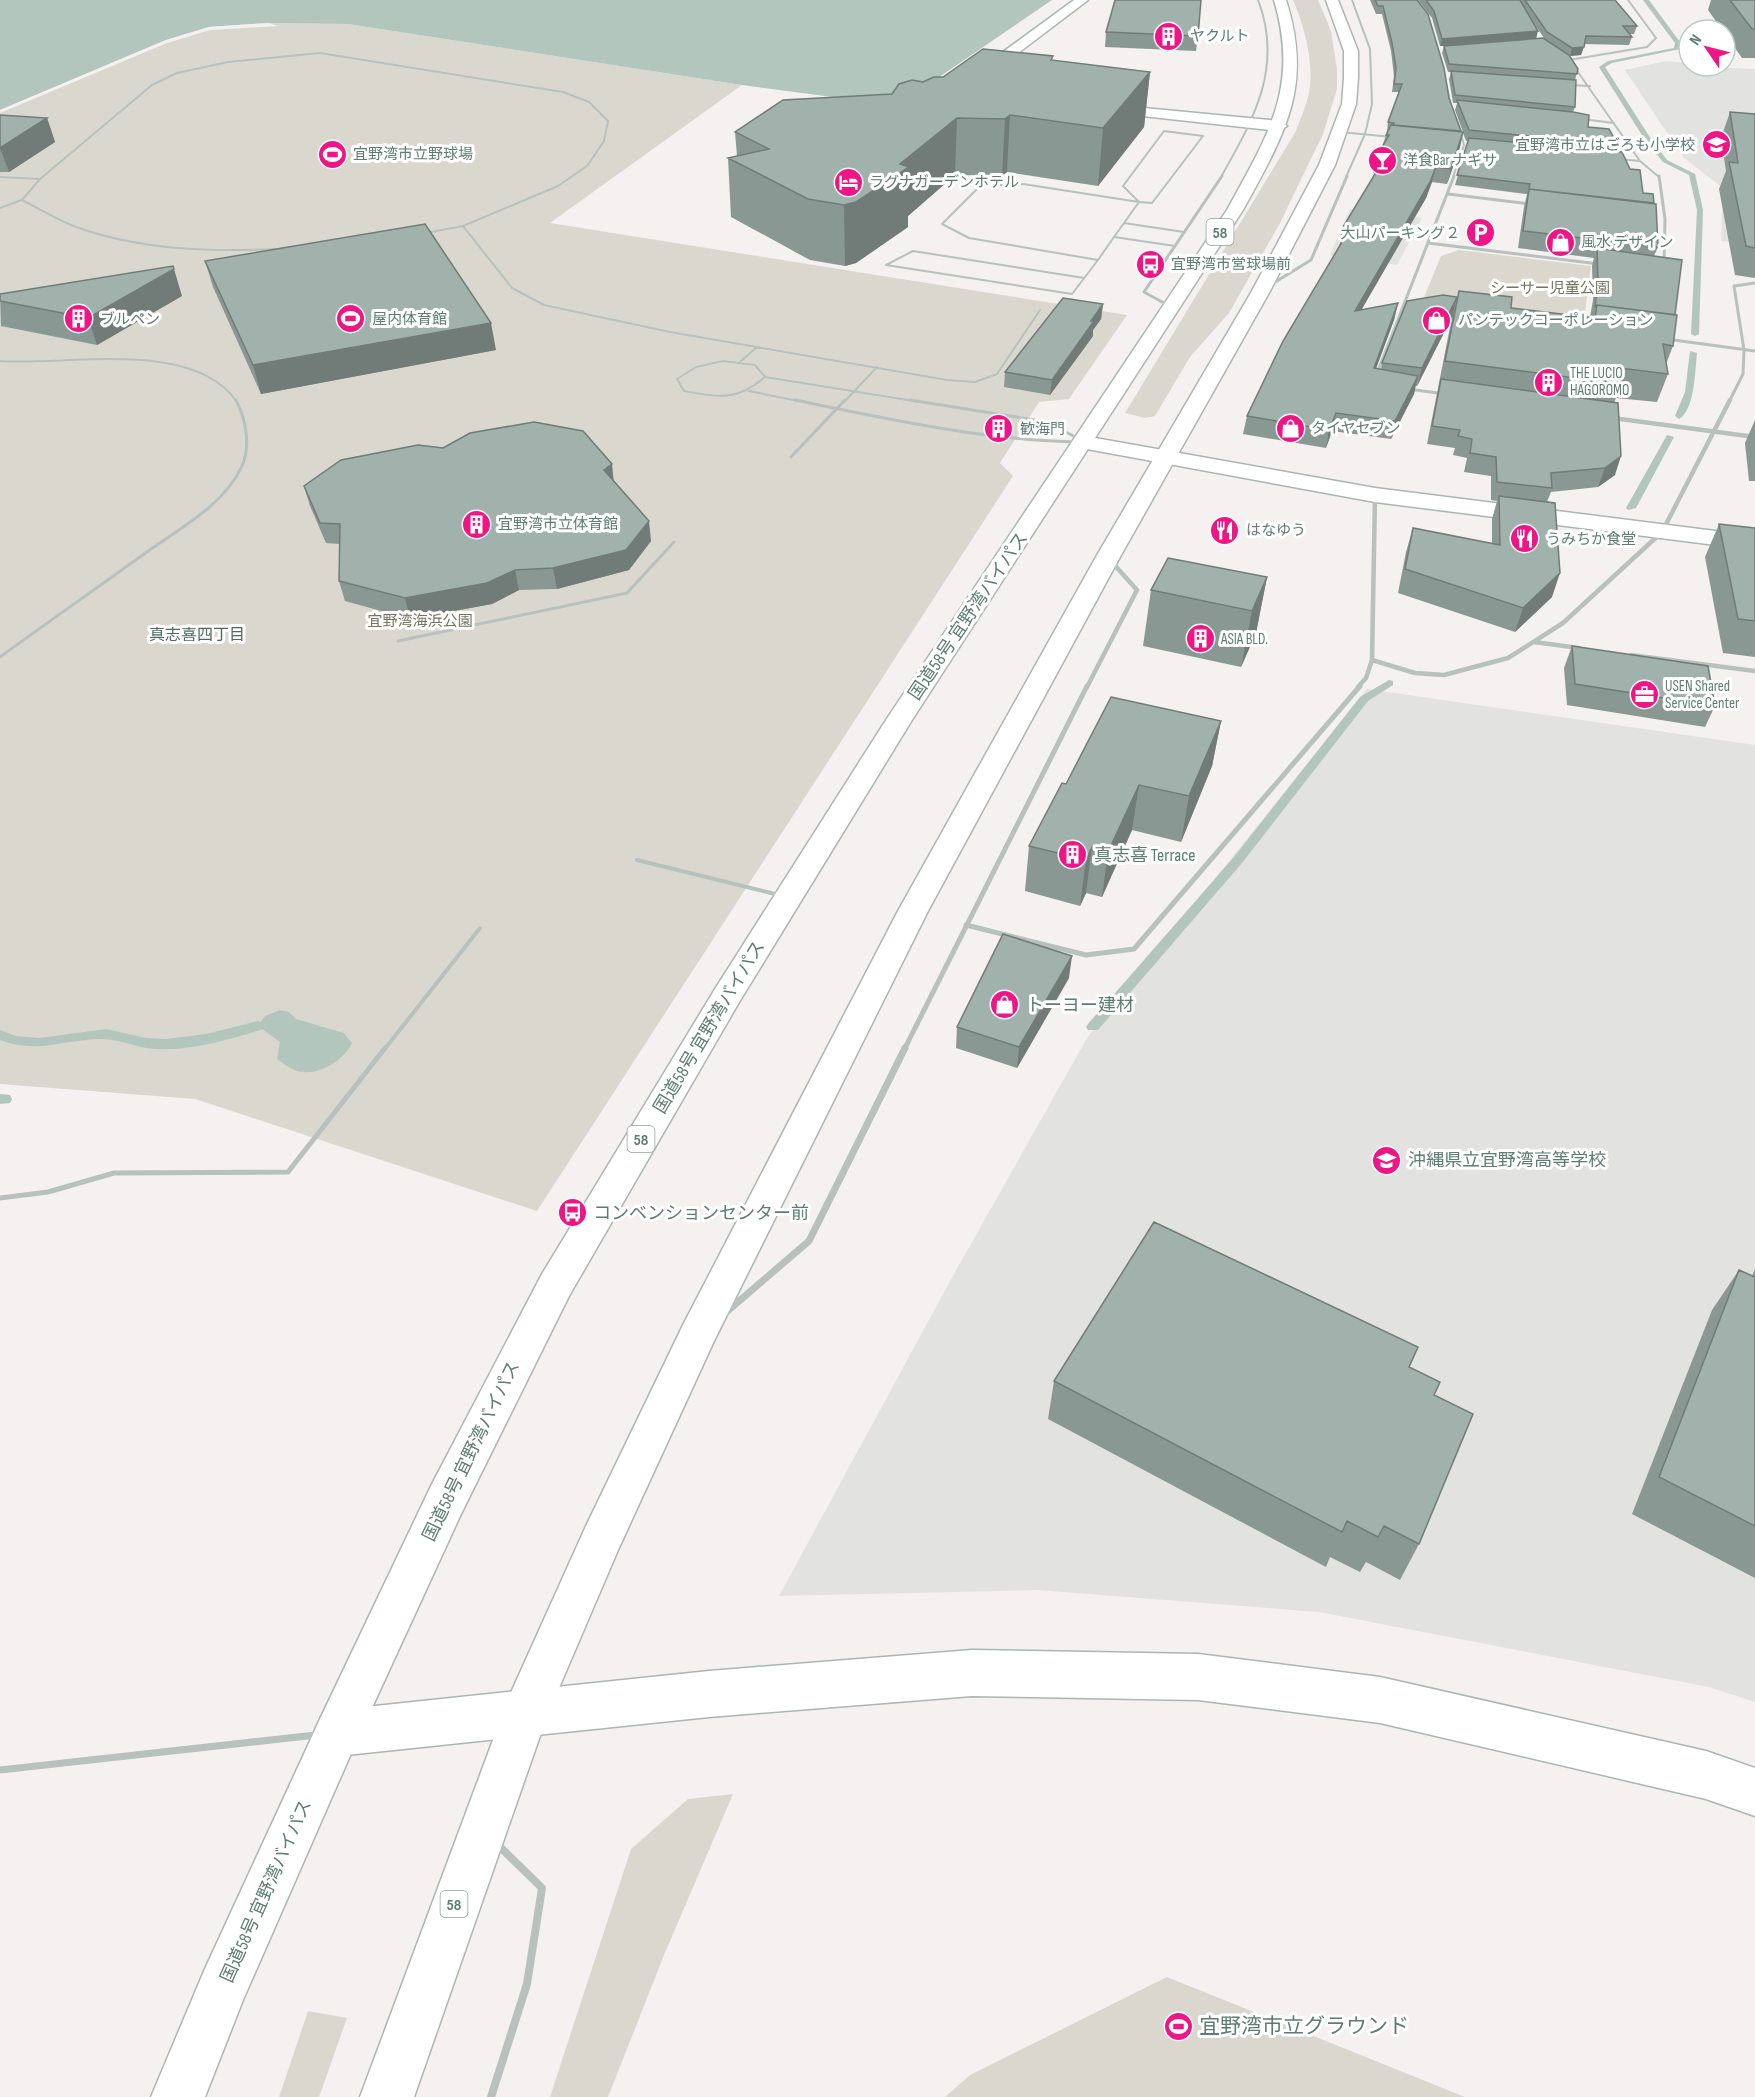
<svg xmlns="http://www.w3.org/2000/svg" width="1755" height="2097" font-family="'Sofia Sans Condensed','Noto Sans JP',sans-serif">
<rect width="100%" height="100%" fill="#f4f1f0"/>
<!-- built -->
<path fill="#e2e2e0" d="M1666,61l23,2v3l66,3v175l-34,-3 2,-53 -39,-30 -59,-88z
M1350,209l72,9 -25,47 -67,-10z
M1367,689l388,56v957l-46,-15 -390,-75 -282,-22 -258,6 170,-313 138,-245z"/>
<!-- green -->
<path fill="#dad8ce" d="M1293,0h25l13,31 6,38v20l-14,45 -43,89 -51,90 -39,44 -35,59 -10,2 -20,-5 171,-282c5,-14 12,-29 14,-44 3,-28 -6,-62 -17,-87z
M269,23l79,1 394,61 -192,138 577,92 -58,84 -30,3 -39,61 13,13 -476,735 -342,-112 -195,-15v-974l166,-70 43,-13z
M1459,250l132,16 -7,54 -161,-20 18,-44z
M733,1794l-69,161 -56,142h-58l81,-248 57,-50z
M1167,1977l298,120h-520l25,-22z
M308,2011l39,7 -28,79h-40z"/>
<!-- water -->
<path fill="#b2c6bd" d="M0,0h1052l-145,99 -36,3 -129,-17 -394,-61 -79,-1 -60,4 -43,13 -166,70z
M280,1010l9,2 7,7 48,14 8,10c-8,18 -35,34 -55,28 -7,-2 -14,-8 -20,-12l3,-17 -22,-16 7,-10z"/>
<!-- pier -->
<path fill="#f4f1f0" d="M269,23l9,3 -68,4 -43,13 -167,70v-3l166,-70 43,-13z"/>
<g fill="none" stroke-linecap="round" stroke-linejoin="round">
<!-- stream -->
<path fill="#b2c6bd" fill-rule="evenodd" d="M1643,0h6l31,42v7l-68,14 -7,4 46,72 16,21 28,14 8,36 -4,124 -4,2 -4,-2 6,-124 -8,-35 -26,-13 -18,-22 -46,-73 9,-6 66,-13 1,-5z
M1690,351l7,2c-2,17 -2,57 -18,66l-4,-3 10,-24z
M1667,435l7,2 -38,71 -8,2 -2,-2z
M1389,680l4,1v4l-25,16 -126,162 -144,167h-10l-2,-3 2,-3 146,-167 126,-160z
M258,1021l5,2 2,3 -2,3c-35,11 -72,22 -109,20 -18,-1 -35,-11 -54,-10 -38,1 -62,15 -100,1v-10l16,6 23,2 67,-9 40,9 20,1 40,-5z
M0,1094l10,1 2,4 -2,4 -10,1z"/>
<defs>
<path id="secondary" d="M1074,0h14l-108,82h-10v-6z
M1102,104l177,17 8,5 -8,5 -182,-20 -2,-3 2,-3z
M1084,436l291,52 380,48v14l-380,-48 -299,-55 -3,-5 3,-5z
M972,1650l226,4 182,23 326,74 49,17v48l-49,-17 -326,-76 -182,-23 -226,-4 -263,21 -372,39 -16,-7 -7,-16 7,-16 16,-7 372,-39z"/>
<path id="highway" d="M1274,0h12c28,87 -2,135 -43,210l-331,510 -174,284 -169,292 -108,218 -108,235 -110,251 -38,97h-54l53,-126 117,-254 110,-231 111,-212 173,-285 171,-269 341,-510c41,-75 73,-123 47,-210z
M1326,0h12l20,51v27l-2,26 -21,61 -65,126 -150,266 -192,354 -214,430 -96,209 -71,166 -133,381h-54l149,-400 77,-171 97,-201 215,-414 198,-354 156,-266 67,-126 23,-61 2,-26v-27z"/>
</defs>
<!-- secondary casing -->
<use href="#secondary" stroke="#aab6b3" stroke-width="3"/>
<!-- highway casing -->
<use href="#highway" stroke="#adb6b3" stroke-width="3"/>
<!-- lane-far4 -->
<path stroke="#b7c1be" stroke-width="2" d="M1164,131l39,5 -51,67 -13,-1 -16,-16z
M0,177l40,2
M22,200c18,9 35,20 54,27 64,23 134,25 201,22
M0,208l22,-8 18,-21 112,-94 25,-12 51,-11 92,-9 243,39 26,10 19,19 -4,20 -17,25 -29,20 -95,40 -37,7
M463,226l49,62 32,17 126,27 277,48 28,2 22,-8 43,-64
M1114,237l10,-14
M1175,246l-61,-9 -16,23 -129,-22 -27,-14 38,-38 43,-2 116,18 -15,21 60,9
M1084,278l-171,-27 -27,14 186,29 26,-34
M0,361c67,5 193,-23 237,41
M723,361l32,4 10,12c-29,25 -46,20 -81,14l-7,-12 19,-12z
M740,362l17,-15
M765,377l155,25
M749,391l54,11
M844,402l33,-35"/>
<!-- lane-far3 -->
<path stroke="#b7c1be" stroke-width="3" d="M795,400c93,19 188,40 283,42
M910,400l137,22 32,17
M791,457l54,-57
M398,641l229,-48 47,-51
M0,657c48,-35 97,-69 144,-103 34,-25 80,-48 98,-88 9,-20 4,-47 -6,-66"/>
<!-- lane-far2 -->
<path stroke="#b7c1be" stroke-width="4" d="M637,860l142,35
M384,1050l96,-122"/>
<!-- lane-far1 -->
<path stroke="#b7c1be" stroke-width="5" d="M0,1198l48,-6 66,-19 174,-1 97,-124"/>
<!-- lane -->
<path stroke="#b7c1be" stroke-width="7" d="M0,1770l316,-35"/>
<!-- street-far5 -->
<path stroke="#b7c1be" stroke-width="2" d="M1569,60l78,-13 9,-9 -28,-38
M1442,64l9,43
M1573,65l67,96 19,16
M1569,85l21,1
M1582,119l32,4
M1340,132l52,5
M1617,159l23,2
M1221,177c32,-57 63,-110 37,-177
M1346,177l19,-43 7,-30 -2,-55 -18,-49
M1453,177l11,-32 -4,-14"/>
<!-- street-far4 -->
<path stroke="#b7c1be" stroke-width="3" d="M1659,176l6,43 -1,45
M1448,194l83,10
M1428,243l171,21
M1267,287l44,-27 36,-84
M1171,307l-27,-15 78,-116
M1666,339l89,12
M1376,376l78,-200
M1408,389l37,5
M1729,402l14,-28 1,-24 -10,-64 21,-3"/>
<!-- street-far3 -->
<path stroke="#b7c1be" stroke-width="4.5" d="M1613,418l142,19
M1534,642l45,6
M1631,655l124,16
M1372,660l43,13 29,2 64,-17 55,-35 99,-91 68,-132
M1087,687l50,-97 -27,-30
M1358,687l8,-9 6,-18 3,-164"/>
<!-- street-far2 -->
<path stroke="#b7c1be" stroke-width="5" d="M966,925l120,30 48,-6 226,-263
M904,1050l183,-364"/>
<!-- street-far1 -->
<path stroke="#b7c1be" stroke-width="7" d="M724,1314l85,-73 96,-193"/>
<!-- street -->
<path stroke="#b7c1be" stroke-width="8" d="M491,2097l36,-113 15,-96 -45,-44"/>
<!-- secondary -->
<use href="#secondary" fill="#fff" fill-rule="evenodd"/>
<!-- highway -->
<use href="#highway" fill="#fff" fill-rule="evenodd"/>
</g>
<!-- wall -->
<path fill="#8a9893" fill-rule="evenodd" d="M1370,0h47l32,98 12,34h2l-8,-22 2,-7h-4l-4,-24 2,-7h-3l-6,-19 2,-7h-4l-8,-28 -14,-18h197l22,26 -3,8h-5l3,3 -3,8 -45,-1 -3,11 -11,1 8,13 -3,11v27l-2,5 15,15 30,18 -2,7 14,17 13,24 10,11 5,43 -4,9 21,59 -2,31 -7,18 2,10 -11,28 -41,-4 -2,5 1,72 -17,12 -47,5 -4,10 5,95 -37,35 -117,-39 8,-41 7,-24 79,16v-25l5,-18 -6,-1v-24l-27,-4 3,-14 -14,-3 2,-7 -28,-4 25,-127 -35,69h-2l-1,8 -23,45 -59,-8 -6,17 -83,-14 4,-18 92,-168 4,-21 32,-53 -2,-1 3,-15 7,-14 3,-9 1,-4 1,-9 11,-30h-7l2,-16 -3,-25 -9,-37h-6zM1535,25l9,13h-8zM1463,133l3,8h2l-13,44 72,9 -3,13 -6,41 76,10 -2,8 1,34 -3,17 -79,-9 -68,-13 -61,68 -1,6 -5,-1 18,-48 4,-17 -37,7 65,-112 6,-16 15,2 13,-37z
M1711,0h44v58h-13l-17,-24v-4h-3l-14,-20z
M1106,32l92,4 -2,15 -91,-4z
M1052,60l98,12 -6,55 -46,59 -91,-14 -5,4 -47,-1 -47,41v11l-52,36 -11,3 -35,-6 -79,-43 -3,-59 9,-2 -2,-24 157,-38 31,-12 20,-5z
M1730,112l25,2v164l-20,-3 -16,-86 7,-18 -5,-33z
M0,115l47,3 8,24 -46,30h-9z
M205,261l291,89 -235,44 -48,-107z
M0,294l182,2 -85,49 -96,-19z
M1103,304l-2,15 -8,11v6l-43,59 -46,-8 1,-15z
M1755,420v61h-6l-4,-38z
M614,481l37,60 -22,29 -72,19 -38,1 -27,14 -82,15 -65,-18 -6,-20 1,-37 -14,-1 -16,-37 -6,-20z
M1719,524l36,4v129l-32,-4 -18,-96z
M1267,577l-11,56 -15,34 -98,-21 8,-56z
M1572,646l143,60 -10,21 -138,-22 -3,-37z
M1221,721l-9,45 -31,76 -49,-12 -30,67 -16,-4 -6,13 -55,-15 4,-45 37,-62z
M1069,978l-52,90 -61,-20 1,-21z
M1755,1269v309l-123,-64 80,-204 27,-40 13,6z
M1409,1367l25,28 -15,149 -19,36 -34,-18 -6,10 -30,-15 -4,10 -278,-148 6,-38z"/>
<!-- shaded-wall -->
<path fill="#717c78" d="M1538,31l-2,8 -96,7 2,-7z
M1584,47l-3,8 -11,1 2,-8z
M1150,72l-6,55 -46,59 5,-58z
M1010,115l-3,57 -5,4 3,-57z
M47,118l8,24 -46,30 -9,-24z
M957,118l-2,57 -47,41v11l-52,36 -11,3 -1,-61 56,-41z
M1463,132l-3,15 -13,37 4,-15z
M1436,167l-4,15 -6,16 -75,130 4,-17z
M174,269l8,27 -85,49 -9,-27z
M1456,300l-4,17 -35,69 5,-18z
M1398,303l-4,17 -24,65 4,-17z
M1103,304l-2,15 -8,11v6l-43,59 2,-15 39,-59z
M491,323l5,27 -235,44 -8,-29z
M1418,376l-4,18 -23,45 4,-18z
M1336,413l-4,18 -6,17 3,-18z
M1621,456l-6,19 -17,12 7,-19z
M612,464l2,20 -10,-14z
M649,521l2,20 -22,29 -72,19 -4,-21z
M515,570l4,20 -27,14 -82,15 -5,-21z
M1560,573l-8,24 -37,35 8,-24z
M1267,577l-11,56 -15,34 11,-56z
M1221,721l-9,45 -31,76 8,-46z
M1139,785l-7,45 -30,67 6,-45z
M1092,847l-6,46 -6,13 6,-46z
M1072,956l-3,22 -52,90 2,-21z"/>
<!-- building -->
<path fill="#a1b1ab" stroke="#717c78" stroke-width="1.5" d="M1115,0h86l-3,36 -92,-4z
M1375,0h42l11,14 16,54 5,30 12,33 -68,-6 1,-2 -6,-1 14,-38h-8l2,-16 -4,-25 -9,-37h-5z
M1426,0h94l18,31 -96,8 -8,-28z
M1525,0h90l22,26h-14l9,11 -46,-1 -2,11 -12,1 -25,-16z
M1730,0h25v29h-3z
M1543,38l26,17 9,14 -1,5 -128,-10 -5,-18z
M983,49l70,7 -2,4 99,12 -47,56 -93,-13 -5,4 -48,-1 -57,46 9,3 -53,35 -12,3 -36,-6 -80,-41 41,-9 -34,-17 48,-32 109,-6 7,-10 13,-4 11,2 11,-5h9z
M1451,71l125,9 -1,27 -120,-12z
M1457,100l116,12 16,3 -1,12 21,2 9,16 -149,-15z
M1730,112l25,2v134l-9,-2 -17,-84 9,1z
M0,115l47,3 -47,30z
M1391,125l72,7 -12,37 -15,-2 -6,15 -75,129 43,-8 -24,65 44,8 -23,45 -59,-8 -7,17 -82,-14 36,-75 62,-104 -4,-1 6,-8 -4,-1 41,-68 -8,-1 13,-23h-3z
M1469,138l153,14 8,17 10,1 3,23 10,1 1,9 -125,-14 1,-5 -73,-9z
M1529,189l127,15 2,43 -135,-16z
M425,224l66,99 -238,42 -48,-104z
M1597,248l85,12 -7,55 -78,-10 -1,2h-1l3,-24z
M173,266l1,3 -86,49 -88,-17v-7z
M1459,291l53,6 -1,11 84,10 2,-13 80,10 -4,31 -10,-2 5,30 -48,-6 1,16 -176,-23z
M1443,295l14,2 -35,71 -40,-5 25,-62z
M1063,298l40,6 -12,17h3l-42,59 -47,-8z
M1441,379l177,24 3,53 -16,12 -54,5 1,15 -55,-6 -1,-25 -26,-4 2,-14 -14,-3 2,-6 -28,-4z
M534,422l49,9 29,33 -8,6 45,51 -23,29 -73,18 -38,2 -28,13 -82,15 -66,-17 1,-57 -20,-1 -16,-37 37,-26 77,-15 25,3 27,-15z
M1499,496l56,7 5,70 -37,35 -118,-39 8,-41 87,17z
M1719,524l36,4v93l-17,-2z
M1168,558l99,19 -15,34 -101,-21z
M1572,646l136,20 7,40 -140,-22z
M1111,697l110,24 -32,75 -50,-11 -31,67 -16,-5 -6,13 -57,-14 33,-63 4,1z
M1003,934l69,22 -53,91 -62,-20z
M1154,1222l264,125 -9,20 31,15 -6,13 39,19 -54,130 -35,-18 -6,11 -31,-16 -5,11 -288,-151z
M1739,1270l16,7v249l-96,-49z"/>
<!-- icons -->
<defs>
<symbol id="building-disc" viewBox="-11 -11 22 22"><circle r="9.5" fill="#ef1586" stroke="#fff"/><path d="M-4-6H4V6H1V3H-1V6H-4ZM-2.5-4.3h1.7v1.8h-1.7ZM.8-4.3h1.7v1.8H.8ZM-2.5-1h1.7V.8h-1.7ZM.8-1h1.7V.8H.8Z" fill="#fff"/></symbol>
<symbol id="school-disc" viewBox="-11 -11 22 22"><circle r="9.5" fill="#ef1586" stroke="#fff"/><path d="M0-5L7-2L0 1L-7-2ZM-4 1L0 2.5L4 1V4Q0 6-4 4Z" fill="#fff"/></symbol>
<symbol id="stadium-disc" viewBox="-11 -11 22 22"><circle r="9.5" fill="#ef1586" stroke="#fff"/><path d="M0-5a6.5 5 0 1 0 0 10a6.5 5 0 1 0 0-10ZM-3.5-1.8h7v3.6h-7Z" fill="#fff"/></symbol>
<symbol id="bar-disc" viewBox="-11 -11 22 22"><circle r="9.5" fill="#ef1586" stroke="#fff"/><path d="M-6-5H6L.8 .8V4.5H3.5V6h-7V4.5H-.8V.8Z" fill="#fff"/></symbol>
<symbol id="hotel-disc" viewBox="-11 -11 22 22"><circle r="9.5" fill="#ef1586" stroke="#fff"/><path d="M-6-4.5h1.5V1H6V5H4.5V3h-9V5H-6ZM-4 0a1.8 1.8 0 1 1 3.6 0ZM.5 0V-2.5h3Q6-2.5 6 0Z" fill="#fff"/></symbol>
<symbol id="parking-disc" viewBox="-11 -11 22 22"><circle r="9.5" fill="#ef1586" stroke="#fff"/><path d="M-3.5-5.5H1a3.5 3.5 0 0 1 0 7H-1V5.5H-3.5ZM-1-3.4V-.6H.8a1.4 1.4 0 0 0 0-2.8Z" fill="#fff"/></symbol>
<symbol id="shop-disc" viewBox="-11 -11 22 22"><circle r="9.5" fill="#ef1586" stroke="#fff"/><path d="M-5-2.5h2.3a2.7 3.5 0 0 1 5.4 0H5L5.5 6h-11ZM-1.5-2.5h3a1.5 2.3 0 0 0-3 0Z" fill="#fff"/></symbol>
<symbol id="bus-disc" viewBox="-11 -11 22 22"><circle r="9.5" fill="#ef1586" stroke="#fff"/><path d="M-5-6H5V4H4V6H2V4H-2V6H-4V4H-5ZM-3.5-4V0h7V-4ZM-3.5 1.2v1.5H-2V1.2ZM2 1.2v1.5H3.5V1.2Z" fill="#fff"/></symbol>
<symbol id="restaurant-disc" viewBox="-11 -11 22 22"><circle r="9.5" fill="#ef1586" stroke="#fff"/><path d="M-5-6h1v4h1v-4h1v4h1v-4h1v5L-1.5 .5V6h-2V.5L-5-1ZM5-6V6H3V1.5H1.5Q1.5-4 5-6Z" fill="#fff"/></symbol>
<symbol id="office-disc" viewBox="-11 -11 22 22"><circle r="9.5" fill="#ef1586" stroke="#fff"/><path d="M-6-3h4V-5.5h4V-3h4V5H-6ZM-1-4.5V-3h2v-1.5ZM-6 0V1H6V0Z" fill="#fff"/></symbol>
</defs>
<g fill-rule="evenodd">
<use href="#building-disc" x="1152" y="20" width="33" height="33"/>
<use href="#school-disc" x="1700" y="128" width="33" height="33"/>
<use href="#stadium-disc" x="316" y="138" width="33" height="33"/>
<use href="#bar-disc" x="1366" y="144" width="33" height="33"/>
<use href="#hotel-disc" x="832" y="166" width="33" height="33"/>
<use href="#parking-disc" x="1464" y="216" width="33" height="33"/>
<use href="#shop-disc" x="1544" y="226" width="33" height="33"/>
<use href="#bus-disc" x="1134" y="248" width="33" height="33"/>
<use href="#building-disc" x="62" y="302" width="33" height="33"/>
<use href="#stadium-disc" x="334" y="302" width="33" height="33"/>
<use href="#shop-disc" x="1420" y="304" width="33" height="33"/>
<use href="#building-disc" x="1532" y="366" width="33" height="33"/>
<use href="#shop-disc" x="1274" y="412" width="33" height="33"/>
<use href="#building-disc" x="982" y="412" width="33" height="33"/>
<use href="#building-disc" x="460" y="508" width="33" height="33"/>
<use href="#restaurant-disc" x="1208" y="514" width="33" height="33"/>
<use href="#restaurant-disc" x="1508" y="522" width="33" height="33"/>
<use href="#building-disc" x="1184" y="622" width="33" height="33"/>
<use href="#office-disc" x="1628" y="678" width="33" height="33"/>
<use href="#building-disc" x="1056" y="838" width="33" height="33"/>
<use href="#shop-disc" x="988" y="988" width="33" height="33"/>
<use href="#school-disc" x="1370" y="1144" width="33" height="33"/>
<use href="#bus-disc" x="556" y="1196" width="33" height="33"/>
<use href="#stadium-disc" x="1162" y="2010" width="33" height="33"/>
</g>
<g text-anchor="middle" stroke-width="6" stroke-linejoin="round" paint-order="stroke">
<!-- far-poi labels -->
<g font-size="15" fill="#5d7d74" stroke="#fff" text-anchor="start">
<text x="1190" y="41">ヤクルト</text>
<text x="1695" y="150" text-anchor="end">宜野湾市立はごろも小学校</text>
<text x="353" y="159">宜野湾市立野球場</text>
<text x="1403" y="165">洋食Bar ナギサ</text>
<text x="869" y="187">ラグナガーデンホテル</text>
<text x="1460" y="238" text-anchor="end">大山パーキング２</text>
<text x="1581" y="247">風水 デザイン</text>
<text x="1171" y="269">宜野湾市営球場前</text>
<text x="100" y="324">ブルペン</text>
<text x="372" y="324">屋内体育館</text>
<text x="1458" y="325">パンテックコーポレーション</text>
<text x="1570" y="378">THE LUCIO<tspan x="1570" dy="17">HAGOROMO</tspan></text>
<text x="1311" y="433">タイヤセブン</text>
<text x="1020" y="434">歓海門</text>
<text x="498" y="529">宜野湾市立体育館</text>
<text x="1246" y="535">はなゆう</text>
<text x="1546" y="544">うみちか食堂</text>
<text x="1221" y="644">ASIA BLD.</text>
<text x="1665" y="691">USEN Shared<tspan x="1665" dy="17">Service Center</tspan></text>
</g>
<!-- far-park labels -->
<g font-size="15" fill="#73755c" stroke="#fff">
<text x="1550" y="293">シーサー児童公園</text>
<text x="420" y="626">宜野湾海浜公園</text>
</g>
<!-- shield labels -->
<g fill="#fff" stroke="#8ea49e" stroke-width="1.5">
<rect x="1206.5" y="219" width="27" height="26" rx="4.5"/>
<rect x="627.5" y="1126" width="27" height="26" rx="4.5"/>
<rect x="440.5" y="1891" width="27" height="26" rx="4.5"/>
</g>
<g font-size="16" font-weight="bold" fill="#5d7d74">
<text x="1220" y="238">58</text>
<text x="641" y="1145">58</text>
<text x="454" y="1910">58</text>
</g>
<!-- far-neighbourhood labels -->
<g font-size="16" fill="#4f6860" stroke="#fff">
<text x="197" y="640">真志喜四丁目</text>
</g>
<!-- street labels -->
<g font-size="18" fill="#5d7d74" stroke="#fff">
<text transform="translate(968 616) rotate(-56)" y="6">国道58号 宜野湾バイパス</text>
<text transform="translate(709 1027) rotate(-59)" y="6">国道58号 宜野湾バイパス</text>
<text transform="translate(471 1451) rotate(-64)" y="6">国道58号 宜野湾バイパス</text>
<text transform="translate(266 1891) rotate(-66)" y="6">国道58号 宜野湾バイパス</text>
</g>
<!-- poi labels -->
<g font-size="18" fill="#5d7d74" stroke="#fff" text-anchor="start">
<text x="1094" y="861">真志喜 Terrace</text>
<text x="1026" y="1011">トーヨー建材</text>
<text x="1408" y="1166">沖縄県立宜野湾高等学校</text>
<text x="593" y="1219">コンベンションセンター前</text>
</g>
<!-- near-poi labels -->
<g font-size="21" fill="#5d7d74" stroke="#fff" text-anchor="start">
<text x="1199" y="2033">宜野湾市立グラウンド</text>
</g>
</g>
<!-- north arrow -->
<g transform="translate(1707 48) rotate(305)"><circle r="28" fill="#ffffff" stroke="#becbc7" stroke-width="1.5"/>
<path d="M0-4.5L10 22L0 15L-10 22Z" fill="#ef1586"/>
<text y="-9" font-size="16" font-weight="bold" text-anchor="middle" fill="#5d7d74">N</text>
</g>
</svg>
